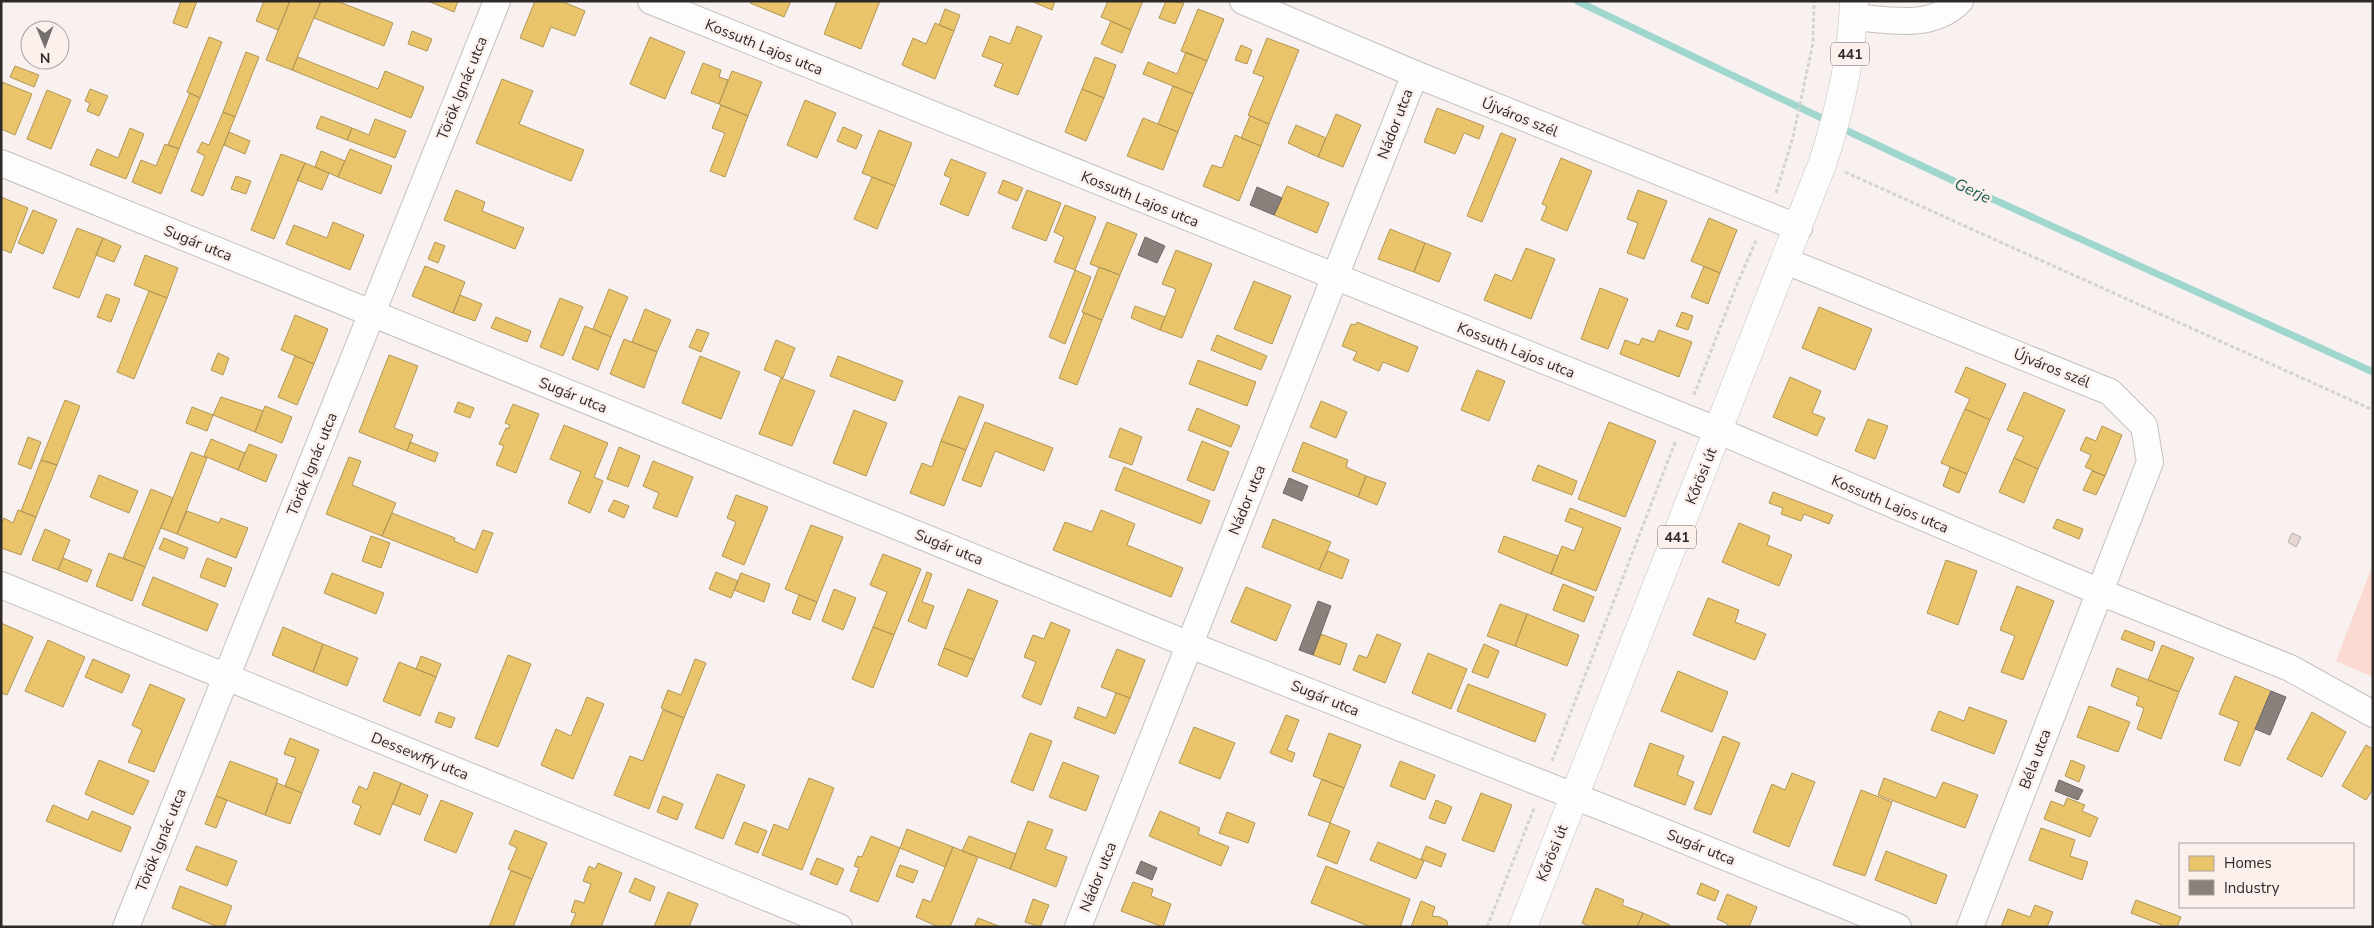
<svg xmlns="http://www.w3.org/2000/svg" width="2374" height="928" font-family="'Nunito Sans',sans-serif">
<rect width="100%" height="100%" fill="#f8f1f0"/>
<!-- green -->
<path fill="#fadad1" d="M2373,564v113l-37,-16z"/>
<!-- homes -->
<path fill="#e9c46a" stroke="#b19656" d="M181,1h16l-10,27 -14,-5z
M264,1h26l-12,29 -22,-9z
M290,1h31l-29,69 -26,-10z
M321,1h16l56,22 -9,23 -70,-28z
M428,1h30l-4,11z
M535,1h26l24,10 -10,25 -24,-9 -8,20 -23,-9z
M751,1h40l-7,16 -34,-14z
M837,1h43l-19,48 -37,-15z
M1031,1h24l-3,9z
M1108,1h35l-12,29 -30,-13z
M1166,1l18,2 -9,21 -16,-6z
M945,9l15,6 -6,16 -15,-6z
M1198,9l26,10 -17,42 -26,-10z
M1111,21l20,9 -9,23 -21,-9z
M935,23l19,8 -19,48 -33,-14 11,-27 13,6z
M1017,26l25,10 -24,59 -24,-9 9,-22 -21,-8 8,-20 20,8z
M412,31l20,8 -5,12 -19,-7z
M209,37l13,5 -22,56 -13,-6z
M650,37l35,15 -20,47 -35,-15z
M1267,38l32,12 -30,74 -21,-9 16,-38 -11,-4z
M1241,45l11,5 -5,14 -12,-4z
M246,52l13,5 -24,60 -12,-5z
M1186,52l21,9 -14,33 -50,-20 5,-12 29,12z
M298,57l80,32 7,-18 39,16 -13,31 -119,-48z
M1095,57l21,8 -12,33 -22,-9z
M703,63l18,7 -2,7 9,3 -9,24 -28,-11z
M15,66l24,9 -5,12 -24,-10z
M732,71l30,11 -14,34 -29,-12z
M502,79l31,12 -14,33 65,26 -13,31 -95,-38z
M2,82l30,12 -17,41 -14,-6z
M1173,86l20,8 -15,38 -20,-8z
M90,89l18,7 -9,20 -12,-5 3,-8 -5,-2z
M1082,89l22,9 -18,43 -21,-9z
M47,90l24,10 -20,49 -24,-10z
M190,93l10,5 -21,51 -11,-4z
M805,100l31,13 -19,45 -30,-13z
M721,105l27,11 -23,61 -15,-6 15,-38 -13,-5z
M1437,108l47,18 -5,13 -15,-6 -9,21 -31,-12z
M223,112l12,5 -32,79 -12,-5 14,-35 -8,-4 5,-10 7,3z
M1336,114l25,11 -18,42 -25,-10z
M321,116l31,12 -5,12 -31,-12z
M1250,116l19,8 -8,22 -20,-8z
M1143,118l35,14 -15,38 -36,-14z
M375,119l31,12 -11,27 -48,-18 5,-12 17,7z
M1296,125l30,13 -8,19 -30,-14z
M843,127l19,8 -6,14 -19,-8z
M130,128l14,6 -18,45 -36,-14 7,-16 21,9z
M879,130l33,13 -17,43 -33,-13z
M229,132l21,9 -5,13 -21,-9z
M1501,133l15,6 -34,83 -15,-6z
M1235,135l26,11 -22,55 -36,-15 9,-21 10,3z
M165,144l14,5 -18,45 -29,-12 9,-22 15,6z
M350,149l42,17 -11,28 -43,-17z
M321,151l24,10 -7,16 -23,-10z
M281,154l24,9 -31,76 -23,-9z
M1561,158l31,13 -25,60 -26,-11 6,-14 -5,-2z
M951,159l35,14 -18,43 -28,-12 11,-26 -7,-3z
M305,163l24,10 -7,17 -25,-10z
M236,176l15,5 -5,13 -15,-5z
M872,177l23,9 -18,43 -23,-10z
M1003,180l20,8 -6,13 -19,-8z
M1287,186l42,17 -12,30 -43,-18z
M456,190l29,12 -3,9 42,17 -9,21 -71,-29z
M1027,190l34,13 -15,38 -34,-13z
M1638,190l29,11 -23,58 -17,-6 11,-30 -11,-4z
M1,197l27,11 -17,45 -10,-4z
M1065,205l31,12 -21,53 -21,-8 10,-25 -10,-5z
M33,210l24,10 -14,34 -25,-11z
M1709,218l28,12 -17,43 -29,-12z
M333,222l31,13 -14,35 -64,-26 8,-19 33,13z
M1107,222l30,12 -17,41 -30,-11z
M77,228l26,10 -24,60 -26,-10z
M1390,229l35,14 -11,29 -36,-13z
M103,238l18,8 -7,16 -18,-7z
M435,242l10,4 -7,17 -10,-4z
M1425,243l26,10 -12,29 -25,-10z
M1526,248l29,11 -24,60 -47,-19 11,-26 17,7z
M1176,250l36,14 -30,74 -22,-8 16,-41 -14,-5z
M145,255l33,13 -11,30 -33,-13z
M425,266l40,16 -12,31 -41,-17z
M1704,266l16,7 -12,31 -17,-7z
M1099,267l21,8 -18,45 -20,-8z
M1075,270l16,7 -26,67 -16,-7z
M1254,281l37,15 -19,48 -38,-15z
M1600,288l28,11 -20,50 -27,-10z
M609,289l19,8 -17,40 -18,-8z
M149,291l18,7 -33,81 -17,-7z
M106,294l14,5 -9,23 -14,-5z
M460,295l22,9 -7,17 -22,-8z
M560,298l23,9 -20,49 -23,-9z
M1135,306l30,11 -5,13 -29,-12z
M1819,307l53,22 -17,41 -53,-22z
M645,309l26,11 -14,32 -25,-10z
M1682,312l11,4 -5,14 -12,-4z
M1084,313l18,7 -25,65 -18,-7z
M295,315l33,14 -14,35 -33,-14z
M496,317l35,14 -4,11 -36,-14z
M1357,322l61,25 -10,25 -25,-10 -4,9 -26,-11 4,-8 -15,-6 9,-22 4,1z
M585,326l26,11 -13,33 -26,-11z
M697,329l12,4 -8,19 -12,-5z
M1659,330l33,12 -13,35 -59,-23 5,-14 14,5 3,-7 12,4z
M1217,335l50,21 -6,14 -50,-20z
M624,339l33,13 -13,36 -34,-14z
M776,340l19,8 -12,30 -19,-8z
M218,353l11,5 -6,17 -12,-5z
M389,355l29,11 -24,62 19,7 -6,16 -48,-19z
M295,356l19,8 -17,41 -19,-8z
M700,356l40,16 -19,47 -39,-16z
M838,356l65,25 -8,20 -65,-25z
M1198,360l58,22 -9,24 -58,-22z
M1966,367l40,17 -16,36 -25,-11 5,-10 -15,-7z
M1477,370l28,11 -16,40 -28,-11z
M1790,377l31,14 -9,22 13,5 -8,18 -44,-19z
M781,378l34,13 -23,55 -33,-12z
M2024,392l41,18 -27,59 -24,-11 10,-21 -17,-7z
M959,396l25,9 -18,45 -25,-9z
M221,397l42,14 -8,21 -42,-17z
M65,400l15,6 -23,59 -16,-5z
M1321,401l26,11 -11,26 -26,-11z
M458,402l16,6 -4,10 -16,-6z
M513,404l26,10 -23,59 -20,-8 8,-19 -5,-2 7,-16 2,1 2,-4 -5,-2z
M265,406l27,11 -10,26 -27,-11z
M192,407l21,8 -6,16 -21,-8z
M1197,408l43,18 -9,21 -43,-17z
M1965,409l25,11 -23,54 -26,-11z
M854,410l33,13 -21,53 -33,-13z
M1868,419l20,7 -13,33 -20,-8z
M985,422l68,26 -9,23 -49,-20 -14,36 -19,-7z
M1609,422l47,19 -31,76 -47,-18z
M564,425l44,18 -14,34 9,4 -13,32 -22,-10 13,-31 -31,-13z
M2102,426l20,9 -17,41 -20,-9 6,-12 -11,-5 6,-13 10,4z
M1120,428l22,9 -10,28 -23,-8z
M28,437l13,5 -10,27 -13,-5z
M211,439l34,14 -7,17 -34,-14z
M941,441l25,9 -22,56 -34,-13 12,-30 10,4z
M1202,441l27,11 -15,39 -27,-11z
M410,442l28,11 -3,9 -28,-11z
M1303,442l45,18 -2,7 20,9 -8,21 -66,-26z
M249,444l28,11 -11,27 -28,-12z
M619,447l21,9 -12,31 -21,-8z
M191,452l16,6 -30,76 -16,-6z
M349,457l12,4 -9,24 44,18 -14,33 -56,-22z
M2014,458l24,11 -14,34 -25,-11z
M41,460l16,5 -21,52 -15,-6z
M653,461l40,16 -16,40 -24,-9 6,-15 -16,-7z
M1538,465l39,16 -5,14 -40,-15z
M1124,467l86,34 -9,23 -86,-34z
M1950,467l17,7 -8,19 -16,-7z
M2092,471l13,5 -9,19 -13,-5z
M99,475l39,16 -9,22 -39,-16z
M1366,476l20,7 -9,22 -19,-8z
M151,489l22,9 -28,69 -22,-9z
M1773,492l60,23 -4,9 -25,-10 -3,7 -20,-7 2,-6 -14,-5z
M736,495l32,12 -24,58 -22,-9 14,-34 -9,-4z
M614,500l15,6 -5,12 -16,-7z
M1570,508l51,20 -25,63 -45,-17 11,-28 12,5 9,-23 -18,-7z
M18,510l18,7 -15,38 -20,-7v-24l3,-6 9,5z
M1101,510l34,14 -8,21 56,23 -12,29 -118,-47 12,-28 27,10z
M187,511l32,12 2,-5 27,10 -12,30 -59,-24z
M392,513l63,25 -1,3 21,9 8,-20 10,3 -16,40 -95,-37z
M1273,519l58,23 -12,28 -57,-23z
M2057,519l26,10 -4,10 -26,-11z
M1739,523l31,13 -3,9 25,10 -13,31 -57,-24z
M811,525l32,12 -26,65 -32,-13z
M45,529l25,11 -12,30 -26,-10z
M371,536l19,7 -9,25 -19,-7z
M1504,536l54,20 -7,18 -53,-22z
M164,538l24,10 -4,11 -25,-10z
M1328,551l21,9 -7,19 -23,-9z
M109,553l36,14 -13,34 -36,-15z
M883,554l38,15 -27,66 -21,-8 14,-35 -17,-7z
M63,558l29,12 -5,12 -29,-12z
M207,558l25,10 -7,19 -25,-10z
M1946,560l31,11 -19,54 -31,-12z
M716,572l22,9 -7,17 -22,-9z
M927,572l5,2 -10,28 12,4 -8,23 -18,-8z
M332,573l52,20 -8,21 -52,-21z
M741,573l29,11 -6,18 -30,-12z
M153,577l65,27 -11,27 -65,-26z
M1563,584l31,13 -10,25 -31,-12z
M2017,586l37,15 -31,79 -22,-8 14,-36 -15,-6z
M1246,587l45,18 -15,36 -45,-19z
M834,589l22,9 -13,32 -21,-9z
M968,589l30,12 -24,59 -30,-12z
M799,595l18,7 -7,18 -18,-7z
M1708,598l31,12 -4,12 31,12 -11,26 -62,-25z
M1500,604l27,10 -12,32 -28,-10z
M1527,614l52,21 -12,31 -52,-20z
M1051,622l19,8 -29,75 -19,-8 14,-35 -12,-5 9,-22 11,4z
M1,623l32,14 -26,58 -6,-2z
M283,627l40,17 -10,28 -41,-17z
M873,627l21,8 -21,53 -21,-9z
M2125,630l30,12 -3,9 -31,-12z
M1321,634l26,10 -7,21 -27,-10z
M1377,634l24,10 -16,39 -32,-13 6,-15 8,3z
M48,640l37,17 -22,50 -38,-16z
M323,644l35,14 -11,28 -34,-14z
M1484,644l15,7 -11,27 -16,-6z
M2162,645l32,13 -15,34 -31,-12z
M944,648l30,12 -7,17 -29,-12z
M1117,649l28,11 -15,38 -29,-11z
M1428,653l39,16 -16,40 -39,-16z
M508,655l23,9 -33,83 -23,-9z
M421,656l20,8 -5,13 -20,-8z
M93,659l37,16 -8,18 -37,-16z
M695,659l11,4 -22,55 -23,-10 7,-18 13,5z
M399,662l37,15 -16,39 -37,-15z
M2117,668l62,24 -18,47 -24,-10 7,-21 -8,-3 3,-8 -28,-11z
M1678,671l50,21 -16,40 -51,-21z
M2235,676l36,15 -31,75 -16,-6 15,-38 -20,-8z
M150,684l35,15 -31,73 -26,-10 14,-32 -10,-5z
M1468,684l78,30 -11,28 -78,-31z
M1116,693l14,5 -15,36 -41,-16 4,-11 28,11z
M587,697l17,7 -31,75 -32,-14 15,-36 15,7z
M2089,706l41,16 -12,30 -41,-15z
M1969,707l38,14 -13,33 -63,-24 8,-19 25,10z
M663,710l21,8 -35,91 -35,-14 16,-39 13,5z
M439,712l16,6 -4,10 -16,-6z
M2312,712l34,20 -24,45 -35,-18z
M1286,715l13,5 -12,30 8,3 -3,9 -22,-9z
M1194,727l41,16 -15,36 -41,-16z
M1030,733l22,8 -19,50 -22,-9z
M1329,733l32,12 -17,43 -31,-12z
M1723,736l17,7 -29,72 -17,-6z
M290,738l29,12 -17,43 -17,-7 11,-28 -12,-4z
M1650,743l34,13 -7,19 17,7 -9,23 -51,-19z
M2366,745l7,4v40l-7,11 -24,-14z
M99,760l50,21 -16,34 -48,-21z
M2071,760l14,6 -6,16 -14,-6z
M230,761l48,18 -13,36 -49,-19z
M1400,761l35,14 -10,25 -35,-14z
M1063,762l36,14 -13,35 -37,-14z
M374,772l27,11 -21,52 -26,-11 7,-18 -9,-4 7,-16 8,4z
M1792,773l23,9 -26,65 -36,-15 19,-48 13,6z
M717,774l28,11 -22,54 -28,-11z
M809,778l25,10 -32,82 -40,-15 12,-31 14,6z
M1884,778l52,20 7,-16 35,13 -13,33 -87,-33z
M1322,779l22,9 -14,35 -22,-8z
M277,783l25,10 -12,31 -25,-9z
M401,783l27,12 -8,20 -27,-11z
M1861,790l31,12 -27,74 -32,-11z
M1481,793l31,12 -18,47 -32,-12z
M216,796l11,4 -11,28 -11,-4z
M663,796l20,8 -6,16 -20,-8z
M2067,798l18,7 -3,6 16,7 -8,19 -46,-18 7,-18 13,5z
M441,800l32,13 -17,40 -32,-13z
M1436,800l16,7 -7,17 -16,-6z
M53,805l35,15 4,-9 39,16 -10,25 -75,-31z
M1160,811l40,17 -2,6 31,13 -8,19 -72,-30z
M1227,812l28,11 -7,20 -29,-10z
M1028,821l25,9 -8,19 22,8 -11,30 -46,-18z
M744,822l23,9 -9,22 -23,-9z
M1330,823l20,8 -13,33 -20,-8z
M2041,828l34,12 -5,16 18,6 -6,18 -53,-20z
M907,829l46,18 -8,20 -45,-19z
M515,830l32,13 -15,36 -24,-10 9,-21 -8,-4z
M871,836l29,12 -22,54 -28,-11 9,-23 -5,-2 4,-10 4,1z
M969,836l47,18 -6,15 -48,-18z
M1378,842l46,19 -8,18 -46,-19z
M196,846l41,15 -10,25 -41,-16z
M1426,846l20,8 -5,13 -20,-8z
M953,847l25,10 -28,70h-11l-23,-10 7,-18 8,3z
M1886,851l61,24 -11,29 -61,-24z
M817,858l27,11 -7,16 -27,-11z
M598,863l24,10 -21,54h-31l6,-14 -5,-1 4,-12 9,3 7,-19 -8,-3 6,-15 6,3z
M900,865l18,6 -5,12 -17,-7z
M1326,866l84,33 -10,28h-29l-60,-24z
M511,871l21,8 -19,48h-24z
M635,878l20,9 -5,14 -21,-9z
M1133,882l20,7 -2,7 20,8 -8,23 -42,-16z
M1701,883l18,8 -4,10 -18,-7z
M180,886l52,20 -8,21h-6l-46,-19z
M1596,888l28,12 -2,5 21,8 -6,14h-46l-9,-4z
M668,892l30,12 -9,23h-35z
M1727,894l30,13 -8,20h-22l1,-3 -11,-5z
M1033,899l16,6 -9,22 -15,-5z
M2136,900l45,17 -4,10h-16l1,-2 -31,-12z
M1421,901l14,6 -3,9 8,1 7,4 1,6h-37z
M2035,905l18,7 -6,15h-46l7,-18 22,8z
M1643,913l27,12 -1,2h-32z
M978,918l23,9h-27z"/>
<!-- industry -->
<path fill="#8a817c" stroke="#6e6763" d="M1257,187l25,11 -8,17 -24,-10z
M1145,237l20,9 -8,17 -19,-8z
M1289,478l19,8 -6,15 -19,-8z
M1318,601l13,5 -18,49 -14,-5z
M2271,691l15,6 -16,38 -15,-6z
M2059,780l24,10 -5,10 -23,-9z
M1141,861l16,7 -5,12 -16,-7z"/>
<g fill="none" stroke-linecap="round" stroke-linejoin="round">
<!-- stream -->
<path stroke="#9fd6ce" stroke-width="7" d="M1577,1l253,121
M1839,127l149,70 385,175"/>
</g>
<!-- building -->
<path fill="#e6d7d2" stroke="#b5b0af" d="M2292,533l9,4 -5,10 -8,-5z"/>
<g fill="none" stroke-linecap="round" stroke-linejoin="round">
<defs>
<path id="minor" d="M651,1l1068,430 381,161 190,76 83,46
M1243,1l172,73 384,154
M1853,17c37,3 78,13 107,-16
M1,163l1189,482 432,170 276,112
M1786,261l324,131 34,34 6,36 -180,465
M1,585l838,342
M126,927l371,-926
M1078,927l337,-853"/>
<path id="major" d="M1523,927l300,-765c17,-52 29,-106 31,-161"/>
</defs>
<!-- minor casing -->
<use href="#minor" stroke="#c4c0be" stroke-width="28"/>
<!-- major casing -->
<use href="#major" stroke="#c4c0be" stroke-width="29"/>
<!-- path -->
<path stroke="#d5d3d2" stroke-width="3" stroke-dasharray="4 2.5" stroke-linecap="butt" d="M1845,172l528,238
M1776,193l17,-56 20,-94 1,-42
M1694,395l41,-106 22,-51
M1552,761l124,-321
M1487,927l48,-121"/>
<!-- minor -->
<use href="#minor" stroke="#fefdfd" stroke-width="26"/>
<!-- major -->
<use href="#major" stroke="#fefdfd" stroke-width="28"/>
</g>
<g text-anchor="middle" stroke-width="5" stroke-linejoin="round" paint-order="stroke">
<!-- shield labels -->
<g fill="#fbf0ec" stroke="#6c6564" stroke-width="1">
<rect x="1831" y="42.5" width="38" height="23" rx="4"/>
<rect x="1658" y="525.5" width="38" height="23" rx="4"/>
</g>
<g font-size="14" font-weight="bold" fill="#2e2a29">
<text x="1850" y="59">441</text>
<text x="1677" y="542">441</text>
</g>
<!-- street labels -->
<g font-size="15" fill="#2e2a29" stroke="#fbf0ec">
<text transform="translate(764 47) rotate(22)" y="5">Kossuth Lajos utca</text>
<text transform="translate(462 88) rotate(-68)" y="5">Török Ignác utca</text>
<text transform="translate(1520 117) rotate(22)" y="5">Újváros szél</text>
<text transform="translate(1395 124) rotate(-69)" y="5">Nádor utca</text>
<text transform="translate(1140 199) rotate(22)" y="5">Kossuth Lajos utca</text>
<text transform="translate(198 243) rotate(22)" y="5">Sugár utca</text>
<text transform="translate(1516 350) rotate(22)" y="5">Kossuth Lajos utca</text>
<text transform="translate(2052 368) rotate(22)" y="5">Újváros szél</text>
<text transform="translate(573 395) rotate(22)" y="5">Sugár utca</text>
<text transform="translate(312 464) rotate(-68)" y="5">Török Ignác utca</text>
<text transform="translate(1701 476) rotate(-68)" y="5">Kőrösi út</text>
<text transform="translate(1247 500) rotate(-68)" y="5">Nádor utca</text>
<text transform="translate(1890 504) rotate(23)" y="5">Kossuth Lajos utca</text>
<text transform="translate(949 547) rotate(22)" y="5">Sugár utca</text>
<text transform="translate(1325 698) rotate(22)" y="5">Sugár utca</text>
<text transform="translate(420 756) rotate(22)" y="5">Dessewffy utca</text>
<text transform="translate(2035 759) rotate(-69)" y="5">Béla utca</text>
<text transform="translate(161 840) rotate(-68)" y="5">Török Ignác utca</text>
<text transform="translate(1701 847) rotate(22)" y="5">Sugár utca</text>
<text transform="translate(1552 853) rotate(-68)" y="5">Kőrösi út</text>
<text transform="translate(1098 877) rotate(-68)" y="5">Nádor utca</text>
</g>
<!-- water labels -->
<g font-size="16" font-style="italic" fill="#175c54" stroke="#fbf0ec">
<text transform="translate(1973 190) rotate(25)" y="6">Gerje</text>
</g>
</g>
<!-- border -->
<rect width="2374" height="928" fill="none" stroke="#2e2a29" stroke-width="5"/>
<!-- legend -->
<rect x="2179" y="843" width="175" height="65" fill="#fbf0ec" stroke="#a9a19e"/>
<rect x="2189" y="856" width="25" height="15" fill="#e9c46a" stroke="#a9a19e"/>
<text x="2224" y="868" font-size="15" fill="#2e2a29">Homes</text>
<rect x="2189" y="880" width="25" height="15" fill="#8a817c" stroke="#a9a19e"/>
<text x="2224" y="893" font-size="15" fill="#2e2a29">Industry</text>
<!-- north arrow -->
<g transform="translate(45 45) rotate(179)"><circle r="24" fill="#fbf0ec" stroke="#a9a19e"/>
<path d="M0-4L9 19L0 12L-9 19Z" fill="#75706f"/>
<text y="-8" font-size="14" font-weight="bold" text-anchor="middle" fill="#2e2a29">N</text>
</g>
</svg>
